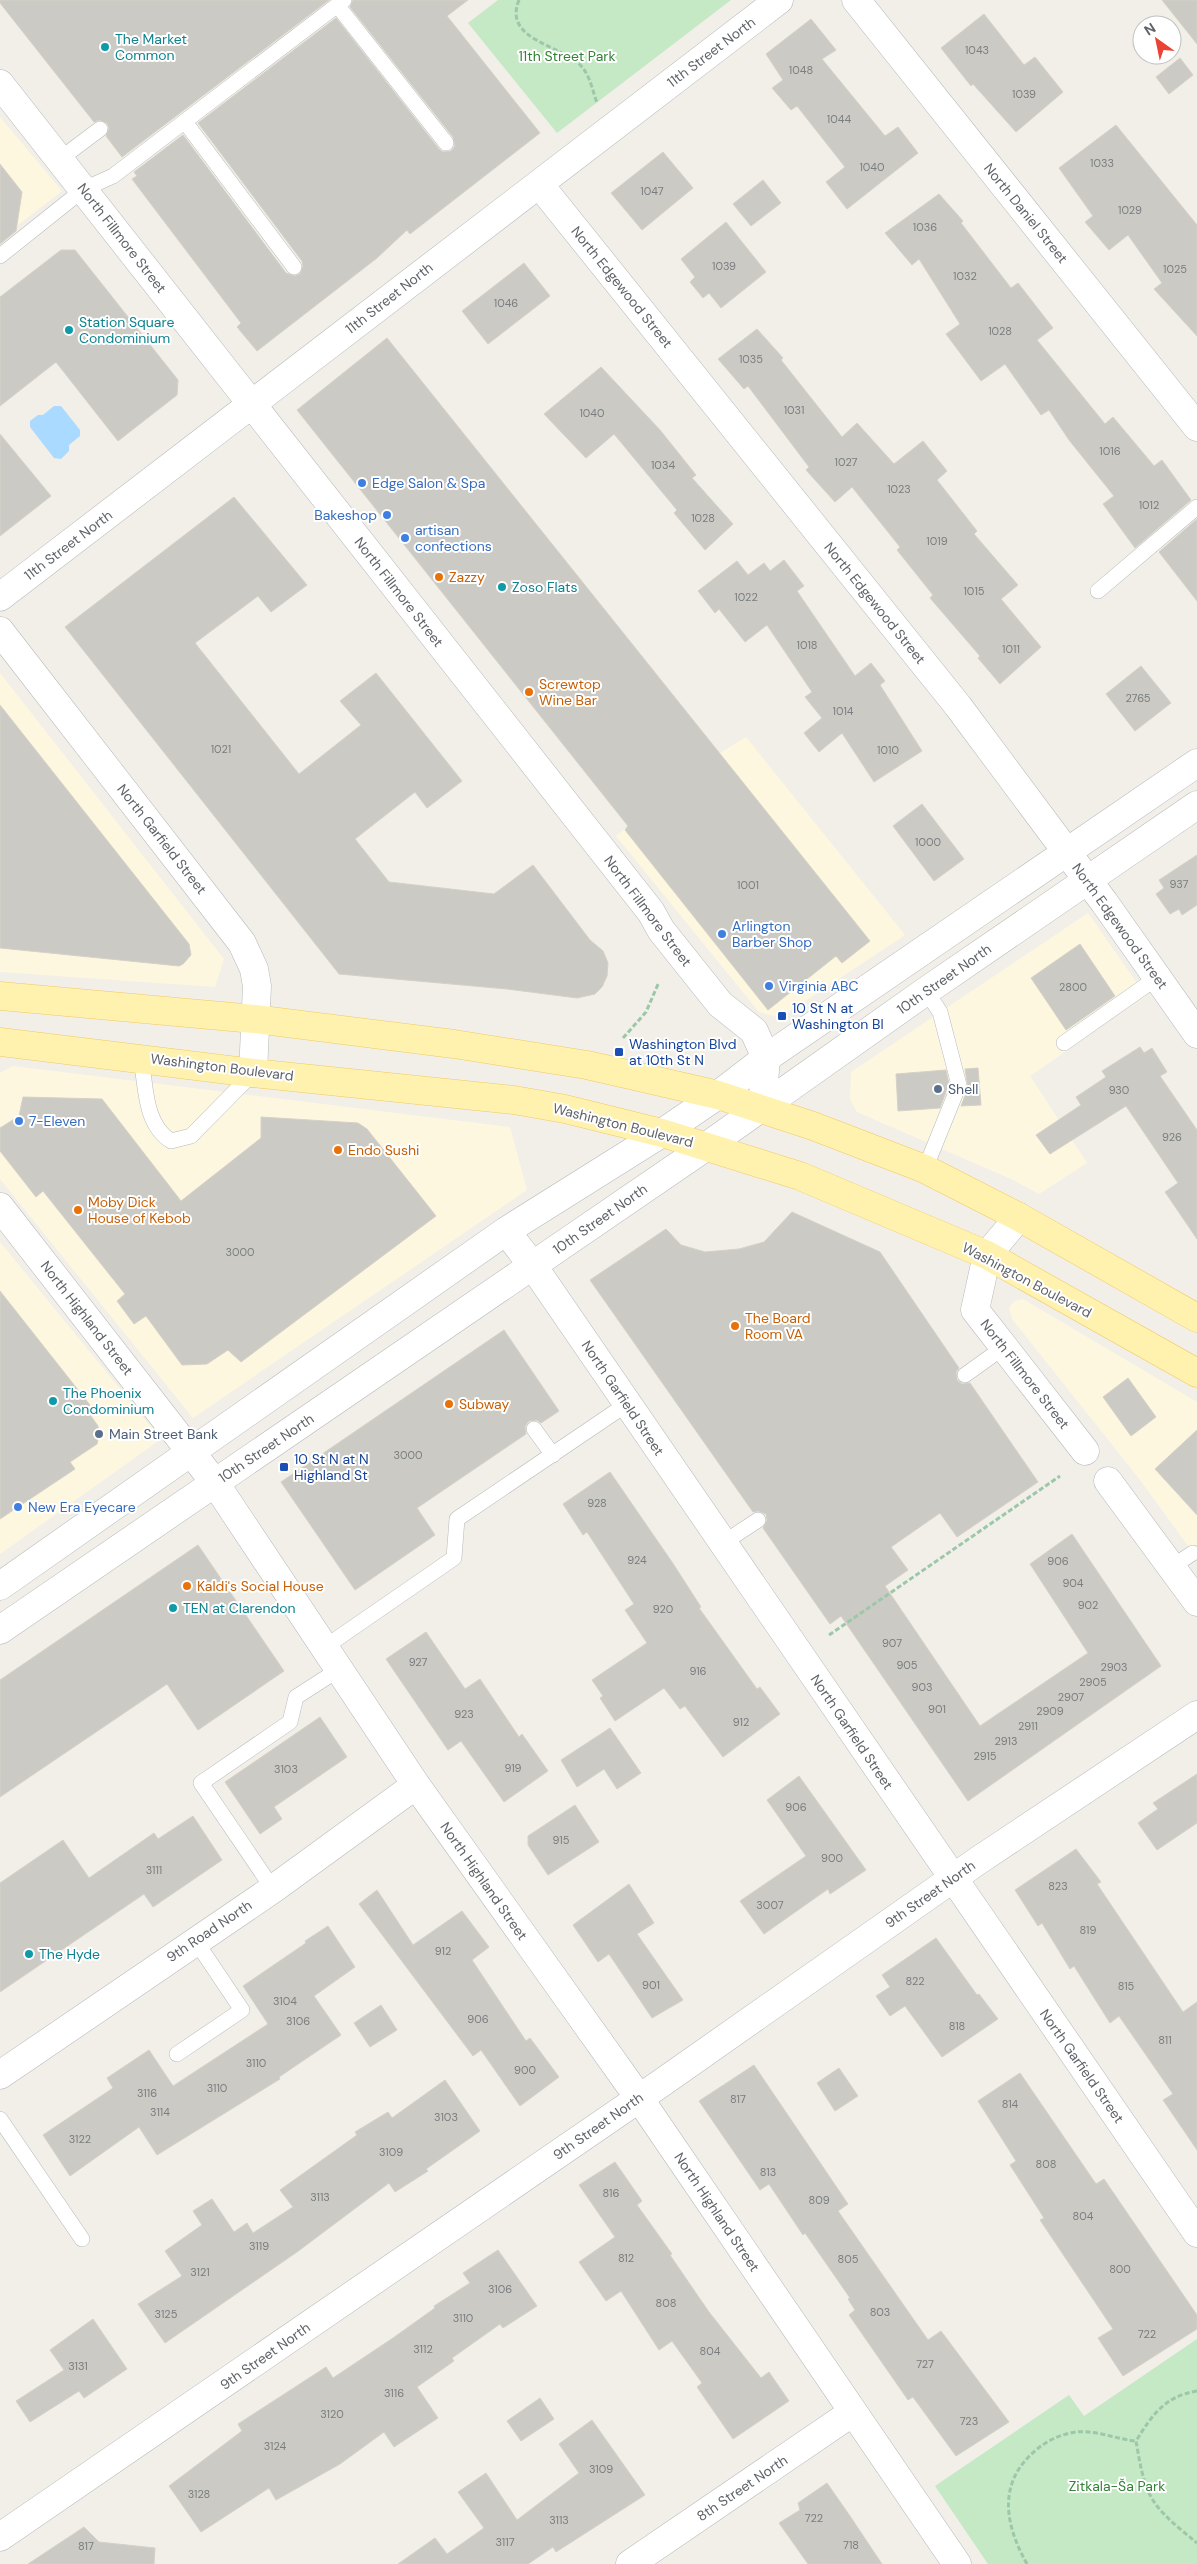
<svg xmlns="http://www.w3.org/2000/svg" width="1197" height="2564" font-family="'DM Sans',sans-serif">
<rect width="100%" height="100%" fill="#f1efe8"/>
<!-- commercial -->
<path fill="#fef7e0" d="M0,117l62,74 -62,48z
M0,673l224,286 -9,28 -215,-15z
M746,737l159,198 -125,83 -21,-6 -143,-176 104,-83z
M1088,913l58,83 -116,80 57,87 -48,31 -28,-15 -154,-67 -7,-13 1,-27z
M13,1066l497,61 17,63 -334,228 -193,-239v-106z
M0,1242l161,197 -161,115z
M1023,1299l174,103v156l-60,-82 -125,-157 -3,-11 5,-7z"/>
<!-- green -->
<path fill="#c5e8c5" d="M498,0h233l-174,133 -89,-110z
M1197,2339v225h-209l-53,-78 134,-91 15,21z"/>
<!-- water -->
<path fill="#aadaff" d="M54,406h7l19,24v6l-11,9v6l-8,8 -7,-1 -24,-31v-6l8,-6h5z"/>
<!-- building -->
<path fill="#cccac5" stroke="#d6d1c6" d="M0,0h329l-207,157 -16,-21 3,-8 -2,-5 -8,-3 -5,2 -94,-119z
M353,0h115l-21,16 93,117 -130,101 -3,-4 -30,28 -120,93 -20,-24 4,-4 -109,-144 5,-3 -3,-4 49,-37 103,138 9,3 5,-2 3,-8 -1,-5 -104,-138 138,-105 103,131 4,3 8,-1 4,-5 -2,-9 -103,-130z
M1162,0h35v44z
M984,14l40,51 11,-8 28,35 -47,40 -43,-48 -2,2 -30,-38z
M811,19l25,31 -14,9 63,77 13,-9 20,26 -71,56 -21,-27 19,-15 -48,-61 -6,4 -19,-22 11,-8 -17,-26z
M1180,58l13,17 -24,19 -13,-17z
M1116,125l81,100v111l-43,-47 8,-6 -34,-48 -19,15 -24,-28 8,-6 -34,-48z
M663,152l30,36 -51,42 -31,-37z
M0,164l22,28 -6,39 -16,13z
M763,180l18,23 -30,23 -18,-22z
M939,194l24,27 -2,2 50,65 7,-5 35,45 -16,12 68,84 8,-7 41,49 8,-6 29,40 -56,48 -32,-44 11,-8 -45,-56 -20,-30 -8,5 -36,-51 -24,17 -35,-47 14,-10 -41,-65 -7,6 -27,-32z
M726,222l40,50 -45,36 -12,-15 -6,5 -13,-16 5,-5 -14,-18z
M61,250h14l103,130 -1,15 -59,46 -62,-79 -56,44v-109z
M524,263l26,33 -62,48 -26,-33z
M757,329l26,29 -2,2 61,77 15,-14 37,41 29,-23 24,30 -10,9 40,51 -3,3 44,51 -17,14 40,48 -41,37 -22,-26 2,-2 -50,-58 3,-3 -36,-45 3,-3 -48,-60 -17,15 -29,-32 3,-3 -61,-81 -4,3 -26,-30z
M387,338l483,603 -28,22 -6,-7 -68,54 -143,-180 3,-4 -331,-416z
M601,367l59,63 36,45 -4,3 41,46 -28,26 -31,-37 3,-3 -63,-76 -28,24 -42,-44z
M0,434l51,62 -51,40z
M234,497l73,88 -36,27 -13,-16 -63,47 104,131 62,-49 -21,-24 36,-28 86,108 -35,27 -12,-16 -60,47 34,43 105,12 39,-29 57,75 13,11 5,12 -1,13 -5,11 -7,7 -18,4 -70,-9 -168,-15 -274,-347z
M1197,519v82l-38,-49z
M784,560l20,26 -7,5 58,85 16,-13 14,18 -5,4 42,66 -48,31 -32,-49 -23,19 -15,-19 18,-15 -17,-21 7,-5 -45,-67 -22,17 -26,-33 -4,4 -17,-22 39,-30 11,14 16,-12 6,8z
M1141,666l30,37 -36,28 -29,-37z
M0,705l189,239 2,11 -8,9 -4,2 -179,-18z
M922,804l42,55 -30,22 -41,-55z
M1197,855v50l-15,10 -3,-6 -9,5 -14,-20 8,-6 -5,-8z
M1080,944l35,52 -49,34 -35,-52z
M1140,1047l4,6 8,-5 15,24 -7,4 37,54v109l-32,-47 13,-9 -52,-77 -76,48 -14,-19 45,-30 -5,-8 30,-20 -4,-6z
M978,1068l3,37 -20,1 7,-18 -3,-19z
M946,1070l3,14 -9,24 -42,3 -2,-37z
M23,1097l79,2 79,102 80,-63v-21l97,6 9,6 69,87 -195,146 -13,-12 -21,14 -25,1 -36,-49 -12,8 -17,-23 8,-7 -82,-103 -7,6 -36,-46v-23l19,-12z
M792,1212l88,40 79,116 -3,4 1,8 5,4 8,-1 68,99 -81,55 -17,-24 -49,34 17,23 -23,16 95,140 108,-73 -58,-89 42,-30 89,132 -193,135 -127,-185 -11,8 -67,-96 4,-8 -1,-6 -8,-3 -5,1 -163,-232 76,-51 15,16 24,7 34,-3 25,-7z
M0,1291l90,114 -4,4 12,17 1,8 -2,10 -27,18 5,7 -75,50z
M504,1330l55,81 -18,12 -4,-3 -8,1 -4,5 1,8 -109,74 18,27 -80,55 -74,-108z
M1128,1378l28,39 -25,19 -28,-39z
M1197,1430v85l-42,-46z
M610,1472l62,90 29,45 -2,1 58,81 3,-2 20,27 -57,43 -38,-51 -5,3 -16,-21 -49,33 -15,-23 3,-2 -11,-16 55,-37 -22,-33 9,-6 -47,-72 -4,3 -20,-31z
M198,1545l86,126 -86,59 -31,-46 -167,113v-117z
M426,1632l39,57 15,-10 39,58 3,-3 26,37 -44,31 -43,-61 -13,9 -62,-91z
M320,1717l27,40 -73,50 8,12 -22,15 -35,-52z
M610,1728l31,45 -24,16 -13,-20 -27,18 -16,-27z
M1197,1774v49l-40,27 -19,-27 20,-14 -5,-6z
M799,1776l67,94 -36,24 -2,-5 -64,45 -24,-33 66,-45 -39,-56z
M575,1805l24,37 -51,33 -20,-30v-9z
M193,1816l29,44 -69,47 -9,-13 -144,98v-109l63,-43 26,38 65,-45 4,6z
M1076,1849l25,33 -4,2 86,128 14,-10v148l-34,-50 10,-6 -54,-78 -9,7 -36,-57 -4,3 -28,-46 -4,3 -23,-36z
M629,1884l25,39 -17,11 46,66 -31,18 -43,-64 -11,8 -25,-37z
M377,1890l36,55 49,-34 27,36 -17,13 54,81 4,-3 29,39 -39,29 -39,-56 -8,6 -114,-152z
M328,1926l27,41 -41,29 27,39 -62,42 1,2 -123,76 -18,-28 -69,49 -27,-41 70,-47 -6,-10 42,-28 24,36 95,-62 -25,-38 63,-43 -1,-2z
M936,1938l41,57 2,-1 19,25 -56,38 -37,-51 -15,10 -14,-20 14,-9 -8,-12z
M381,2005l16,25 -27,17 -16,-24z
M754,2065l94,139 -10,7 90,129 13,-9 68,91 -53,34 -43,-59 -5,3 -59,-85 6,-5 -7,-11 2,-1 -45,-65 -2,2 -34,-51 -9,6 -61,-89z
M839,2068l19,28 -23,15 -18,-28z
M1020,2073l76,111 8,-5 93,136v14l-74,47 -25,-38 15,-9 -73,-109 4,-2 -34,-53 6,-4 -38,-60z
M445,2080l35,51 -54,38 2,2 -33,21 -6,-9 -92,69 -132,91 -27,-39 44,-28 -17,-25 37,-26 -9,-14 19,-12 22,33 13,-9 6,10 40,-26 -13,-17 77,-55 -2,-3 33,-20 4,6z
M615,2162l27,39 -5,4 35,49 -2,1 39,57 52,66 8,-6 20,29 -56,38 -36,-52 5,-4 -30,-42 -13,9 -38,-59 -15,10 -27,-39 36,-25 -36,-52z
M498,2250l39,56 -34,22 -3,-4 -48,34 2,3 -37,26 21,31 -44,29 -10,-15 -44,32 -64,36 -7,-12 -68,44 -32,-46 73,-55 -4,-7 88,-57 7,11 60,-40 42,-30 -1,-2 36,-23 -7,-10z
M93,2319l34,50 -43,29 -5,-7 -49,31 -14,-21 48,-31 -14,-20z
M540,2398l14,21 -33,22 -14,-20z
M592,2420l53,75 -89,57 -3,-5 -25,17h-130l37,-26 12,16 37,-26 -26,-36 28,-19 31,47 62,-47 -20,-29z
M827,2483l23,33 32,48h-74l-29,-41 21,-13 -2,-7z
M84,2527l15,15 56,6 -1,16h-126z"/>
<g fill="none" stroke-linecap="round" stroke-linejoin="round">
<defs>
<path id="service" d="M337,5l109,138
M185,122l109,145
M60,159l40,-30
M0,256l84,-67 29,-13 231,-176
M1098,591l99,-84
M1064,1043l94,-66
M141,1058c5,28 3,66 30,83l20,-5 62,-63
M925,1169l34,-84 -19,-73 -14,-21
M965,1375l39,-28
M534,1429l19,26
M723,1543l35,-23
M1171,1567l22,-14
M325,1647l129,-89 3,-39 170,-115
M273,1889l-72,-106 89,-61 6,-25 42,-27
M177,2054l65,-44 -47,-70
M0,2119l82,120"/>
<path id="minor" d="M856,0l341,427
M0,84l651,828 10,18 59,74 34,27 12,27 -4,50
M539,184l419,522 146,196 93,132
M0,597l779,-597
M0,631l242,312 12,26 3,17 -4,87
M1019,1217l-32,38 -12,55 110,141
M506,1231l27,35 664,967
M1108,1481l89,121
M215,1483l201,302 223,313 318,466
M0,2075l273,-186 143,-104
M0,2537l660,-453 319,-224 218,-145
M630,2564l223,-152"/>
<path id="tertiary" d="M0,1207l215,276"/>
<path id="secondary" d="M0,1586l506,-355 156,-98 56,-38 48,-37 431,-295
M0,1630l707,-484 219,-155 271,-186"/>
<path id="primary" d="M0,996l254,23 200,25 133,21 131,30 95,31 112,43 94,48 178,101
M0,1042l253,31 261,27 51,9 97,24 138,43 187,79 210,118"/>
</defs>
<!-- service casing -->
<use href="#service" stroke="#b5b8bc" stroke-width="16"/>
<!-- minor casing -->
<use href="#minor" stroke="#b5b8bc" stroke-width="29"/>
<!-- tertiary casing -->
<use href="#tertiary" stroke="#b5b8bc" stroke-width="29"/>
<!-- secondary casing -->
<use href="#secondary" stroke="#b6babf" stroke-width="29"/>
<!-- primary casing -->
<use href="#primary" stroke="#f2c960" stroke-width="29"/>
<!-- path -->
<path stroke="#9cc7a9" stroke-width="3" stroke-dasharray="5 2.5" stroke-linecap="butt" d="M519,0c-17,41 45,45 63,67 8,9 11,25 15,36
M623,1038l23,-26 13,-30
M829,1635l231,-159
M1197,2391c-32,5 -45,24 -61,50 4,22 7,47 21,65 11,14 27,26 40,37
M1027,2564c-22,-39 -30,-81 8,-113 11,-10 26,-17 41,-19 20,-2 40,7 60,9"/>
<!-- service -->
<use href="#service" stroke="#fff" stroke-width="15"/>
<!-- minor -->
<use href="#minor" stroke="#fff" stroke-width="28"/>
<!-- tertiary -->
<use href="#tertiary" stroke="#fff" stroke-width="28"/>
<!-- secondary -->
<use href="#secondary" stroke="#fff" stroke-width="28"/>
<!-- primary -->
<use href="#primary" stroke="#fff2af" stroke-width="28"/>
</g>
<!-- markers -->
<g fill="#0f9aa8" stroke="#fff" stroke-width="2">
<circle cx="105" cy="47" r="5"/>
<circle cx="69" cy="330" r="5"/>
<circle cx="502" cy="587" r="5"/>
<circle cx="53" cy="1401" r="5"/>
<circle cx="173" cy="1608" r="5"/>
<circle cx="29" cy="1954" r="5"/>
</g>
<g fill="#3f7fe0" stroke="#fff" stroke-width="2">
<circle cx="362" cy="483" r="5"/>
<circle cx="387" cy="515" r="5"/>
<circle cx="405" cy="538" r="5"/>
<circle cx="722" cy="934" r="5"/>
<circle cx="769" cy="986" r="5"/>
<circle cx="19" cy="1121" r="5"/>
<circle cx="18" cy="1507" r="5"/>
</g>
<g fill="#e8710a" stroke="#fff" stroke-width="2">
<circle cx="439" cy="577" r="5"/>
<circle cx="529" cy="692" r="5"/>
<circle cx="338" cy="1150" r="5"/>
<circle cx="78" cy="1210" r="5"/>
<circle cx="735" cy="1326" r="5"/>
<circle cx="449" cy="1404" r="5"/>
<circle cx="187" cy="1586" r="5"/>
</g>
<g fill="#1a4fb4" stroke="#fff" stroke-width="2">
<rect x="777" y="1011" width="10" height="10" rx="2.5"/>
<rect x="614" y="1047" width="10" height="10" rx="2.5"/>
<rect x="279" y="1462" width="10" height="10" rx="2.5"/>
</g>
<g fill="#5c6f8a" stroke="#fff" stroke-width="2">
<circle cx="938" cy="1089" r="5"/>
<circle cx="99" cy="1434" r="5"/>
</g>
<g text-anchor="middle" stroke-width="4" stroke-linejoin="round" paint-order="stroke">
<!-- number labels -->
<g font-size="11" fill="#7a7d7f">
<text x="977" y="54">1043</text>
<text x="801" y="74">1048</text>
<text x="1024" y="98">1039</text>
<text x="839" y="123">1044</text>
<text x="1102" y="167">1033</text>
<text x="872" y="171">1040</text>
<text x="652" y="195">1047</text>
<text x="1130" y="214">1029</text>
<text x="925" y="231">1036</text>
<text x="724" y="270">1039</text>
<text x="1175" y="273">1025</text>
<text x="965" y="280">1032</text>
<text x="506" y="307">1046</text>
<text x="1000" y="335">1028</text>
<text x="751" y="363">1035</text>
<text x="794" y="414">1031</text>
<text x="592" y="417">1040</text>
<text x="1110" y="455">1016</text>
<text x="846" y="466">1027</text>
<text x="663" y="469">1034</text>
<text x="899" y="493">1023</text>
<text x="1149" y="509">1012</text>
<text x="703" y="522">1028</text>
<text x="937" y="545">1019</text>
<text x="974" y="595">1015</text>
<text x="746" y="601">1022</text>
<text x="807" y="649">1018</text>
<text x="1011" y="653">1011</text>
<text x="1138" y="702">2765</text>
<text x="843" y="715">1014</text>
<text x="221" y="753">1021</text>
<text x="888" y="754">1010</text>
<text x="928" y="846">1000</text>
<text x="1179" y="888">937</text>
<text x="748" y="889">1001</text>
<text x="1073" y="991">2800</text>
<text x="1119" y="1094">930</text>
<text x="1172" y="1141">926</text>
<text x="240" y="1256">3000</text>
<text x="408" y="1459">3000</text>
<text x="597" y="1507">928</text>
<text x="637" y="1564">924</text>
<text x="1058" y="1565">906</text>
<text x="1073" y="1587">904</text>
<text x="1088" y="1609">902</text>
<text x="663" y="1613">920</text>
<text x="892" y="1647">907</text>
<text x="418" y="1666">927</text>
<text x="907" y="1669">905</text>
<text x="1114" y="1671">2903</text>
<text x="698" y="1675">916</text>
<text x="1093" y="1686">2905</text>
<text x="922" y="1691">903</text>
<text x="1071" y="1701">2907</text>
<text x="937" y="1713">901</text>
<text x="1050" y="1715">2909</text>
<text x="464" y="1718">923</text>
<text x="741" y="1726">912</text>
<text x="1028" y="1730">2911</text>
<text x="1006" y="1745">2913</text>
<text x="985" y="1760">2915</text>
<text x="513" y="1772">919</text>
<text x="286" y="1773">3103</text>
<text x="796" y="1811">906</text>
<text x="561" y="1844">915</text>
<text x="832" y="1862">900</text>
<text x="154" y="1874">3111</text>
<text x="1058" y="1890">823</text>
<text x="770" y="1909">3007</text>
<text x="1088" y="1934">819</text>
<text x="443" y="1955">912</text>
<text x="915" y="1985">822</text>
<text x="651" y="1989">901</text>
<text x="1126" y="1990">815</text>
<text x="285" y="2005">3104</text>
<text x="478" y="2023">906</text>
<text x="298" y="2025">3106</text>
<text x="957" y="2030">818</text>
<text x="1165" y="2044">811</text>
<text x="256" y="2067">3110</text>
<text x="525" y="2074">900</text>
<text x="217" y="2092">3110</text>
<text x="147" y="2097">3116</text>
<text x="738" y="2103">817</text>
<text x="1010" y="2108">814</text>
<text x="160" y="2116">3114</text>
<text x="446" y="2121">3103</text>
<text x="80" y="2143">3122</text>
<text x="391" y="2156">3109</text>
<text x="1046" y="2168">808</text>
<text x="768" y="2176">813</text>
<text x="611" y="2197">816</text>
<text x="320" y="2201">3113</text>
<text x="819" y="2204">809</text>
<text x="1083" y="2220">804</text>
<text x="259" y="2250">3119</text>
<text x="626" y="2262">812</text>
<text x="848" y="2263">805</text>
<text x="1120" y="2273">800</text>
<text x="200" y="2276">3121</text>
<text x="500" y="2293">3106</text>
<text x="666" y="2307">808</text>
<text x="880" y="2316">803</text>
<text x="166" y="2318">3125</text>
<text x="463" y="2322">3110</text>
<text x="1147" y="2338">722</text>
<text x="423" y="2353">3112</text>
<text x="710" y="2355">804</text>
<text x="925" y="2368">727</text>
<text x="78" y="2370">3131</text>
<text x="394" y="2397">3116</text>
<text x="332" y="2418">3120</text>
<text x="969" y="2425">723</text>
<text x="275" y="2450">3124</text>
<text x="601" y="2473">3109</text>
<text x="199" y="2498">3128</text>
<text x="814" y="2522">722</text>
<text x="559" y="2524">3113</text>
<text x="505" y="2546">3117</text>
<text x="851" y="2549">718</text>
<text x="86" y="2550">817</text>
</g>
<!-- culture labels -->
<g font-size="14" fill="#0d838f" stroke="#fff" text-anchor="start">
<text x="115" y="44">The Market<tspan x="115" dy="16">Common</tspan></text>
<text x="79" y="327">Station Square<tspan x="79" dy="16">Condominium</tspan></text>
<text x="512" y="592">Zoso Flats</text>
<text x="63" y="1398">The Phoenix<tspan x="63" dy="16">Condominium</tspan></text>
<text x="183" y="1613">TEN at Clarendon</text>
<text x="39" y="1959">The Hyde</text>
</g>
<!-- street labels -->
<g font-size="14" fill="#5f6368" stroke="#fff">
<text transform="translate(711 52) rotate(-37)" y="5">11th Street North</text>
<text transform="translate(1026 213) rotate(51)" y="5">North Daniel Street</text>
<text transform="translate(122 238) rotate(52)" y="5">North Fillmore Street</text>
<text transform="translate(622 287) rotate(51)" y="5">North Edgewood Street</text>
<text transform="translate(389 298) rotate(-38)" y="5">11th Street North</text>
<text transform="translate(68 545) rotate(-37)" y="5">11th Street North</text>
<text transform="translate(399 592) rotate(52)" y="5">North Fillmore Street</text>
<text transform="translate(875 603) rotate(51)" y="5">North Edgewood Street</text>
<text transform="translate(162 839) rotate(52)" y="5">North Garfield Street</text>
<text transform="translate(648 911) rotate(53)" y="5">North Fillmore Street</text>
<text transform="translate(1120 926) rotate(54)" y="5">North Edgewood Street</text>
<text transform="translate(944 979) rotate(-35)" y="5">10th Street North</text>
<text transform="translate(222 1067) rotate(7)" y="5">Washington Boulevard</text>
<text transform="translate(623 1125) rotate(14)" y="5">Washington Boulevard</text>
<text transform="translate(600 1219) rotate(-35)" y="5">10th Street North</text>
<text transform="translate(1027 1280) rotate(28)" y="5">Washington Boulevard</text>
<text transform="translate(87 1318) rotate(52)" y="5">North Highland Street</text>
<text transform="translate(1025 1374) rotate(52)" y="5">North Fillmore Street</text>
<text transform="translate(623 1398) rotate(56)" y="5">North Garfield Street</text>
<text transform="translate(266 1448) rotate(-34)" y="5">10th Street North</text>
<text transform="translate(852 1732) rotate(56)" y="5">North Garfield Street</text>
<text transform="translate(484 1881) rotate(55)" y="5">North Highland Street</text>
<text transform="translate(930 1894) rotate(-35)" y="5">9th Street North</text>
<text transform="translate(209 1931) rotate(-34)" y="5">9th Road North</text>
<text transform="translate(1082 2066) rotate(55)" y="5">North Garfield Street</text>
<text transform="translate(598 2126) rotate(-35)" y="5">9th Street North</text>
<text transform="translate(717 2212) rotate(56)" y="5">North Highland Street</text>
<text transform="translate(265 2356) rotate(-35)" y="5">9th Street North</text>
<text transform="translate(742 2488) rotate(-34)" y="5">8th Street North</text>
</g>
<!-- park labels -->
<g font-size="14" fill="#348238" stroke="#fff">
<text x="567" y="61">11th Street Park</text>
<text x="1117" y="2491">Zitkala-Ša Park</text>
</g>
<!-- shop labels -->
<g font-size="14" fill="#366cbe" stroke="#fff" text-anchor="start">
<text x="372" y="488">Edge Salon &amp; Spa</text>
<text x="377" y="520" text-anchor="end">Bakeshop</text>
<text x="415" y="535">artisan<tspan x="415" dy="16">confections</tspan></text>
<text x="732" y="931">Arlington<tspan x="732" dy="16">Barber Shop</tspan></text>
<text x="779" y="991">Virginia ABC</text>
<text x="29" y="1126">7-Eleven</text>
<text x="28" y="1512">New Era Eyecare</text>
</g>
<!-- food labels -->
<g font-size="14" fill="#c56008" stroke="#fff" text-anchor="start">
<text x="449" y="582">Zazzy</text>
<text x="539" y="689">Screwtop<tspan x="539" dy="16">Wine Bar</tspan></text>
<text x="348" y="1155">Endo Sushi</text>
<text x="88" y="1207">Moby Dick<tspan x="88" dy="16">House of Kebob</tspan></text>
<text x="745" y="1323">The Board<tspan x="745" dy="16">Room VA</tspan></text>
<text x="459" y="1409">Subway</text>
<text x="197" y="1591">Kaldi's Social House</text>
</g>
<!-- transit labels -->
<g font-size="14" fill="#164399" stroke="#fff" text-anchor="start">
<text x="792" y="1013">10 St N at<tspan x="792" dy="16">Washington Bl</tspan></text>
<text x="629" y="1049">Washington Blvd<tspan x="629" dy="16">at 10th St N</tspan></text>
<text x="294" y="1464">10 St N at N<tspan x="294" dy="16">Highland St</tspan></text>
</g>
<!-- service labels -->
<g font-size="14" fill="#4e5e75" stroke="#fff" text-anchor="start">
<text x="948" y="1094">Shell</text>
<text x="109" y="1439">Main Street Bank</text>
</g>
</g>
<!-- north arrow -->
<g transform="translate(1157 40) rotate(327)"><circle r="24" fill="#ffffff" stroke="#bfc1c3"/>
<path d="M0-4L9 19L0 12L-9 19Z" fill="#ea4335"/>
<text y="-8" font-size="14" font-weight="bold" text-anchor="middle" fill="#5f6368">N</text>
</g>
</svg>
